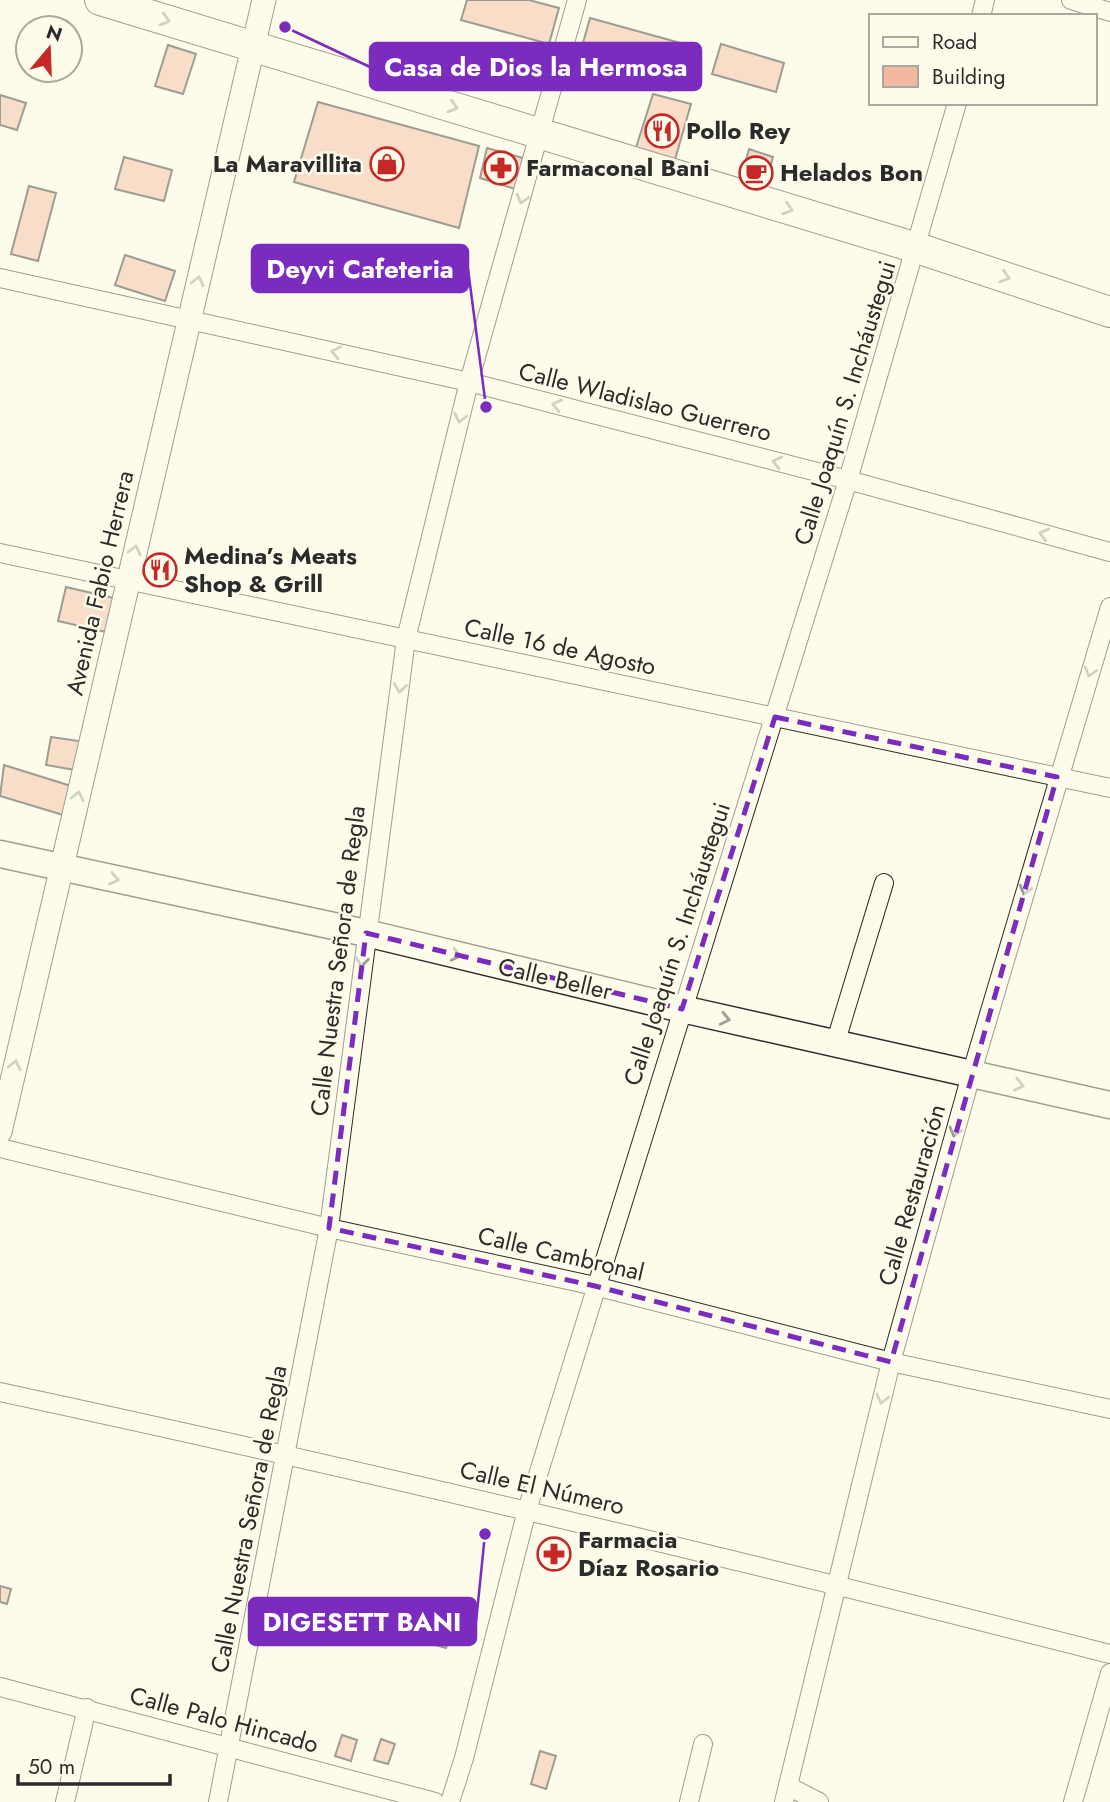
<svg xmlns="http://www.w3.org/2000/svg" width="1110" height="1802" font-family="Jost,sans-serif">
<rect width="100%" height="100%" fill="#fdfbea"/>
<!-- building -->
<path fill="#f2b8a0" stroke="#2b2b2b" stroke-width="2" d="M467,0h62l30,8 -10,36 -88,-24z
M590,18l94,26 -14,47 -93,-27z
M721,44l63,19 -8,29 -64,-18z
M168,45l28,9 -13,40 -28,-8z
M653,94l38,10 -19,66 -39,-13z
M0,95l26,8 -9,27 -17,-5z
M318,102l161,44 -20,82 -165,-46z
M487,148l36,10 -8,31 -35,-11z
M749,149l24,8 -11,40 -24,-8z
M124,157l48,13 -8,31 -49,-12z
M29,186l27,7 -18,68 -27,-7z
M125,255l50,16 -10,30 -50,-16z
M66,587l52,12 -8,34 -52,-12z
M51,737l35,5 -5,29 -35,-6z
M4,765l67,21 -8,29 -63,-19z
M0,1586l11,3 -4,15 -7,-2z
M411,1609l51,15 -4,13 -8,-3 -4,14 -43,-12z
M342,1735l15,5 -6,21 -16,-5z
M381,1739l14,5 -7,20 -14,-4z
M540,1751l16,5 -10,33 -15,-5z"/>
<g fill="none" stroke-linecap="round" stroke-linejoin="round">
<defs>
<path id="minor" d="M1071,0l39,12
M981,16l4,-16
M0,278l469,104 379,98 262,72
M0,553l1110,235
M835,1044l49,-161
M0,1148l329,80 266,58 296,76 219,47
M0,1392c372,80 741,168 1110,262
M0,1687l435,115
M788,1786l31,16
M65,1802l22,-94
M218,1802l111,-574 77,-589 63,-257 108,-382
M450,1802l14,-44 63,-248 321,-1030 109,-377
M689,1802l14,-58
M784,1802l107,-440 80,-287 139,-468
M1073,1802l37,-129"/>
<path id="tertiary" d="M0,1132l264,-1132"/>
<path id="secondary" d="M0,854l366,79 316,76 428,96"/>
<path id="primary" d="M100,0l817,248 193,64"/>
</defs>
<!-- minor casing -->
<use href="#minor" stroke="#2b2b2b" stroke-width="20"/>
<!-- tertiary casing -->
<use href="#tertiary" stroke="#2b2b2b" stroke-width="25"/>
<!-- secondary casing -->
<use href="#secondary" stroke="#2b2b2b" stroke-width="29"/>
<!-- primary casing -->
<use href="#primary" stroke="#2b2b2b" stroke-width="32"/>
<!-- minor -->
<use href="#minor" stroke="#fdfbea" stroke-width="18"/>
<!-- tertiary -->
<use href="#tertiary" stroke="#fdfbea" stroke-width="23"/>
<!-- secondary -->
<use href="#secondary" stroke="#fdfbea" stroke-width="26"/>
<!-- primary -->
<use href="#primary" stroke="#fdfbea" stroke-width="30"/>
</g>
<!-- one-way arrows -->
<defs><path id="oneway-chevron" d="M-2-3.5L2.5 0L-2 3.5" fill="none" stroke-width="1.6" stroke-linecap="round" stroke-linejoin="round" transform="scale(1.75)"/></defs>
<g stroke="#9e9d94">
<use href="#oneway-chevron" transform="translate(165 20) rotate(17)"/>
<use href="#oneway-chevron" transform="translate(453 107) rotate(17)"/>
<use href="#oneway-chevron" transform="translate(522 199) rotate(106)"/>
<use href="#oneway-chevron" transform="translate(788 209) rotate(17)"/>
<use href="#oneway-chevron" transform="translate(1005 277) rotate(18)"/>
<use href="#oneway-chevron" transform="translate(198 281) rotate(-77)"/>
<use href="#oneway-chevron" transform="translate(336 352) rotate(-167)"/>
<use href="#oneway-chevron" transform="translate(557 405) rotate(-166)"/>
<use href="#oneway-chevron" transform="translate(460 418) rotate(104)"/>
<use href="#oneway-chevron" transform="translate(777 462) rotate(-166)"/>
<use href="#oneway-chevron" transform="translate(1044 534) rotate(-165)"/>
<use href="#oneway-chevron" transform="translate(135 550) rotate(-77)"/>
<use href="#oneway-chevron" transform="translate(1090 672) rotate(107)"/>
<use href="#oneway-chevron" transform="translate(400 688) rotate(98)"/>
<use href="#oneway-chevron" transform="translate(78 796) rotate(-77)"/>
<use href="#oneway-chevron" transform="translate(114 879) rotate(12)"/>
<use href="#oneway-chevron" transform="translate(1025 890) rotate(106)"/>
<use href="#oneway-chevron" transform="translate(456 955) rotate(13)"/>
<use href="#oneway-chevron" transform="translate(362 962) rotate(97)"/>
<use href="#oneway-chevron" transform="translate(725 1019) rotate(13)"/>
<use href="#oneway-chevron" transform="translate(15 1065) rotate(-77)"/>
<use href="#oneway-chevron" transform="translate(1019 1085) rotate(12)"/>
<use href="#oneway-chevron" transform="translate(955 1132) rotate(106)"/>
<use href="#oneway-chevron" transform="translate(882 1399) rotate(104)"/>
</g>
<!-- marked area -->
<path d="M0 0H1110V1802H0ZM775,717l282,60 -166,585 -296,-76 -266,-58 37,-295 316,76z" fill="#fdfbea" fill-opacity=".55" fill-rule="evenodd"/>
<path fill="none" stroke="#7b2cbf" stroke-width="5" stroke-dasharray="14 9" stroke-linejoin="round" d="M775,717l282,60 -166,585 -296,-76 -266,-58 37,-295 316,76z"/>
<!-- icons -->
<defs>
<symbol id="restaurant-ring" viewBox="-11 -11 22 22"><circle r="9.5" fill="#fdfbea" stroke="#c62828" stroke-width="1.5"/><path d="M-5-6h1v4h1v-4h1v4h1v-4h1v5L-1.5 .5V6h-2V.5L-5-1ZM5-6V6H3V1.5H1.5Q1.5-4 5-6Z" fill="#c62828"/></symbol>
<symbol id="shop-ring" viewBox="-11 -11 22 22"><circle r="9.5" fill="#fdfbea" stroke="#c62828" stroke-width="1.5"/><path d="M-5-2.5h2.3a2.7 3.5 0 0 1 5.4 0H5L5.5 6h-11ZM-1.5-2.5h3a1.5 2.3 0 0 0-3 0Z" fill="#c62828"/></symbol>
<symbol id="pharmacy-ring" viewBox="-11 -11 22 22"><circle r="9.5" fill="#fdfbea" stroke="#c62828" stroke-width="1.5"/><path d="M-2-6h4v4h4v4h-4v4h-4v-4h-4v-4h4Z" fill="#c62828"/></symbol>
<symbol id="cafe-ring" viewBox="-11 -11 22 22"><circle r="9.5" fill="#fdfbea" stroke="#c62828" stroke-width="1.5"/><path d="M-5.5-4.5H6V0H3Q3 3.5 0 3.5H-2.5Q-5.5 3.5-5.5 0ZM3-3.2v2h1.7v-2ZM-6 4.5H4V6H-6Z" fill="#c62828"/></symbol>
</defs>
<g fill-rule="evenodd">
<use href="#restaurant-ring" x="643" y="112" width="38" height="38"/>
<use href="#shop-ring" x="368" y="145" width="38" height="38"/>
<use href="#pharmacy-ring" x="482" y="149" width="38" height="38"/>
<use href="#cafe-ring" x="737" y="154" width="38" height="38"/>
<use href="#restaurant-ring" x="141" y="551" width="38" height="38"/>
<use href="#pharmacy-ring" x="535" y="1535" width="38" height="38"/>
</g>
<g text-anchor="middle" stroke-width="5" stroke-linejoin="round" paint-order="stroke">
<!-- poi labels -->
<g font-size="24" font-weight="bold" fill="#2b2b2b" stroke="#fdfbea" text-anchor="start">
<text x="686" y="139">Pollo Rey</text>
<text x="362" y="172" text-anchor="end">La Maravillita</text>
<text x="526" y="176">Farmaconal Bani</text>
<text x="780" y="181">Helados Bon</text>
<text x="184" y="564">Medina’s Meats<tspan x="184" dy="28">Shop &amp; Grill</tspan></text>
<text x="578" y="1548">Farmacia<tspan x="578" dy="28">Díaz Rosario</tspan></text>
</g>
<!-- street labels -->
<g font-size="24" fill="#2b2b2b" stroke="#fdfbea">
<text transform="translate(645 402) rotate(14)" y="8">Calle Wladislao Guerrero</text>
<text transform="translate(845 403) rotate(-73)" y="8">Calle Joaquín S. Incháustegui</text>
<text transform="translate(100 583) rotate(-77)" y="8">Avenida Fabio Herrera</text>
<text transform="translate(560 647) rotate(12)" y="8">Calle 16 de Agosto</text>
<text transform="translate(677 944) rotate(-72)" y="8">Calle Joaquín S. Incháustegui</text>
<text transform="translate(338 961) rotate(-83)" y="8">Calle Nuestra Señora de Regla</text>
<text transform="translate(555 979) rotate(13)" y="8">Calle Beller</text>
<text transform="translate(912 1195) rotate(-74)" y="8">Calle Restauración</text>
<text transform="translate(561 1254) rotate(13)" y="8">Calle Cambronal</text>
<text transform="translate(542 1488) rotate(13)" y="8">Calle El Número</text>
<text transform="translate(249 1519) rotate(-79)" y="8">Calle Nuestra Señora de Regla</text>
<text transform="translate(224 1720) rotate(15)" y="8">Calle Palo Hincado</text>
</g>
</g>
<!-- callouts -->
<path fill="none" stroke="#7b2cbf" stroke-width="2.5" d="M285 27L370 67M486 407L468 269M485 1534L476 1622"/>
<g fill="#7b2cbf" stroke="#fdfbea" stroke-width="2.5">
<circle cx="285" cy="27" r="7"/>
<circle cx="486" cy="407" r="7"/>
<circle cx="485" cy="1534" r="7"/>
</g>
<g fill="#7b2cbf" stroke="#7b2cbf" stroke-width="2.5">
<rect x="370" y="43" width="331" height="47" rx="7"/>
<rect x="252" y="245" width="216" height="47" rx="7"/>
<rect x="249" y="1598" width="227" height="47" rx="7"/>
</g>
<g font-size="26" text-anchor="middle" font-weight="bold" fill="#fff">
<text x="536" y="76">Casa de Dios la Hermosa</text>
<text x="360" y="278">Deyvi Cafeteria</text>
<text x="362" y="1631">DIGESETT BANI</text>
</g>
<!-- legend -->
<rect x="869" y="14" width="228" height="91" fill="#fdfbea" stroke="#a9a89e" stroke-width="2"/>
<rect x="883" y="37" width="35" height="10" fill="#fdfbea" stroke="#a9a89e" stroke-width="2"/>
<text x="932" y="49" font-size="21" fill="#2b2b2b">Road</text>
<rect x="883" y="66" width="35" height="21" fill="#f2b8a0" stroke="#a9a89e" stroke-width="2"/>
<text x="932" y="84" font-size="21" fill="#2b2b2b">Building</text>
<!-- north arrow -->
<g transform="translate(49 49) rotate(19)"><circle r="33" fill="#fdfbea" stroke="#a9a89e" stroke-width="2"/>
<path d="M0-5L12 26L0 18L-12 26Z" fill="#c62828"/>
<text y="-10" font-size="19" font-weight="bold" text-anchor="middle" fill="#2b2b2b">N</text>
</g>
<!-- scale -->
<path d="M18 1774v10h152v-10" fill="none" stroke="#2b2b2b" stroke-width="3.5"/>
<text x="28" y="1774" font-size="21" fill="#2b2b2b" stroke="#fdfbea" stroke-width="5" paint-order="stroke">50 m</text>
</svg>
